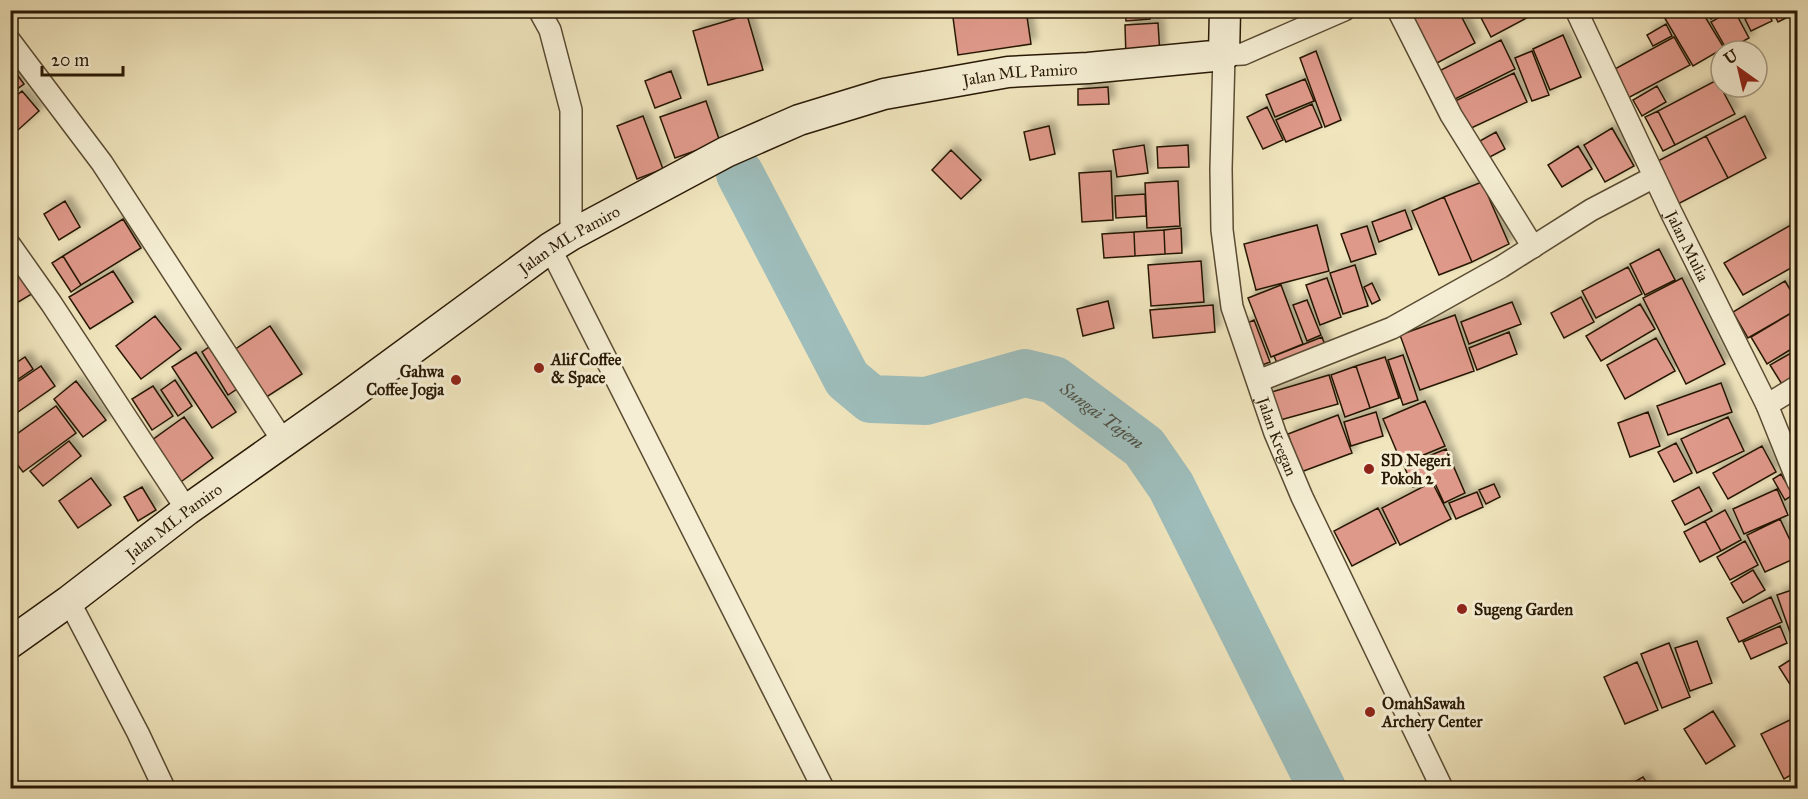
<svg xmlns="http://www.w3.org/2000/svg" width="1808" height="799" font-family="'IM FELL Great Primer',serif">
<defs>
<filter id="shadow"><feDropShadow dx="5.5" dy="-5.5" stdDeviation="3" flood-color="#0004"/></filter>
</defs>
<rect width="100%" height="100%" fill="#f0e5bd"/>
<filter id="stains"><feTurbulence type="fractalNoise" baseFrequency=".00333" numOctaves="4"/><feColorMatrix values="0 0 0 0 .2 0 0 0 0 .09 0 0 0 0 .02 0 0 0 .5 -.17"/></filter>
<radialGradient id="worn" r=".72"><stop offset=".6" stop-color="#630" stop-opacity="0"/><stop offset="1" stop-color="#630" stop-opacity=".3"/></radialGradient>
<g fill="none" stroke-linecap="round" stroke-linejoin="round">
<!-- river -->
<path stroke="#9ebdbb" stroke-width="48" id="s1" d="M740,174l107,205 24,20 55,2 99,-28 29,7 90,67 27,39 151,302"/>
</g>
<!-- building -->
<path fill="#df998a" stroke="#281905" stroke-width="1.5" filter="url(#shadow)" d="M952,10h74l5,34 -73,11z
M1125,10h25v9l-24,2z
M1156,10h40v3l-40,4z
M1408,10h50l17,33 -38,20z
M1477,10h55l2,4 -43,23z
M1660,10h41l23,38 -31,18z
M1706,10h20l-15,9z
M1732,10h2l15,28 -22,12 -16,-28z
M1763,10h4l5,11 -21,10 -6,-12z
M1772,10h26v2l-20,10z
M747,15l16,55 -55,15 -15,-54z
M1158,23l2,32 -34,2 -1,-32z
M1666,24l6,12 -19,10 -6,-11z
M1563,35l18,42 -31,13 -17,-41z
M1674,37l16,28 -62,33 -15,-28z
M1501,40l14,29 -62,31 -14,-29z
M1316,51l25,69 -16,7 -25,-69z
M1532,51l17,44 -17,6 -17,-43z
M10,65l14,19 -14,10z
M671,71l10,27 -26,10 -10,-27z
M1514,73l13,29 -60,28 -14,-28z
M1305,79l9,22 -39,16 -9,-22z
M1717,80l18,34 -60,31 -17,-34z
M1657,86l9,16 -24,14 -9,-16z
M1108,87l1,17 -31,1v-16z
M22,91l17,20 -21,19 -8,-9v-20z
M706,101l14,41 -45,16 -15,-41z
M1312,104l10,23 -36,15 -10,-22z
M1267,107l16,33 -20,9 -16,-32z
M1658,111l17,34 -12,6 -18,-34z
M643,116l20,53 -26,10 -20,-53z
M1745,116l21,42 -38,20 -22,-42z
M1049,126l6,28 -25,6 -6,-28z
M1612,128l22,38 -29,16 -21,-37z
M1496,132l9,17 -17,9 -10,-16z
M1706,136l22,42 -52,27 -22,-42z
M1144,145l4,28 -31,4 -4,-27z
M1188,145l1,22 -31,1 -1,-21z
M1578,146l14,23 -30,18 -14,-22z
M951,150l30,30 -20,19 -29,-29z
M1111,171l2,49 -31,2 -3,-49z
M1178,181l2,45 -33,2 -2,-45z
M1482,182l27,62 -37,18 -28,-65z
M1145,194l1,22 -30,2 -1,-22z
M1444,197l28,65 -33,13 -27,-64z
M65,201l15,26 -21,13 -15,-26z
M1405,210l7,19 -33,13 -7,-20z
M123,219l18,29 -60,37 -18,-29z
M1798,221v43l-55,31 -19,-32z
M1317,225l12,46 -73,19 -12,-46z
M1367,226l9,28 -25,8 -10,-28z
M1181,228l1,25 -17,1 -1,-24z
M1164,230l1,24 -30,2 -1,-24z
M1134,232l1,24 -31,2 -2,-24z
M1659,249l16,31 -30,15 -15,-31z
M63,256l18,29 -10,7 -19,-29z
M1201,261l3,41 -53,4 -3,-41z
M1355,265l13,41 -25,8 -13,-41z
M1628,267l14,27 -46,24 -14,-27z
M20,268l15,24 -25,15v-33z
M113,271l20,31 -43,27 -21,-32z
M1327,278l14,39 -21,8 -14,-40z
M1682,278l43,86 -39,20 -43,-86z
M1785,281l13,22v6l-50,29 -15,-26z
M1372,283l8,17 -8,4 -8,-17z
M1281,285l22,59 -32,13 -23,-59z
M1581,297l13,25 -30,16 -13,-25z
M1307,300l14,35 -14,6 -14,-36z
M1108,301l6,27 -31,8 -6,-27z
M1512,302l9,22 -52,20 -8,-22z
M1640,304l15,25 -54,32 -15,-25z
M1213,305l2,27 -62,6 -3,-28z
M1793,312l5,8v25l-31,19 -16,-27z
M1455,315l19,56 -54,19 -20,-55z
M155,316l26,33 -40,30 -25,-33z
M1254,320l16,42 -13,5 -16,-41z
M270,326l32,48 -37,24 -31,-48z
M1509,332l8,22 -40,16 -8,-22z
M1322,337l6,16 -47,19 -7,-16z
M1656,338l19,33 -50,28 -18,-34z
M209,347l28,42 -9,6 -26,-43z
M1798,349v28l-15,9 -13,-21z
M196,352l40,60 -24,16 -40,-61z
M1403,355l15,45 -15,5 -15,-45z
M25,357l8,12 -22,15 -1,-17z
M1385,357l14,41 -29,10 -14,-42z
M41,366l14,20 -37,26 -8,-10v-15z
M1356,366l14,42 -25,9 -14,-42z
M1329,375l9,29 -65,18 -8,-28z
M175,380l17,26 -14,10 -17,-26z
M76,381l30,39 -23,17 -29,-38z
M1721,383l11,29 -64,23 -11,-29z
M153,386l20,30 -21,14 -20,-31z
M1798,390v27l-12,-20z
M1425,401l20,45 -43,18 -19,-45z
M56,406l20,27 -53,39 -13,-17v-16z
M1376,412l7,24 -32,10 -7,-24z
M1648,412l12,34 -30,11 -12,-34z
M1338,415l14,38 -51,19 -13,-38z
M184,417l29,41 -35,26 -30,-41z
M1728,417l16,34 -47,22 -16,-34z
M69,441l12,15 -38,30 -13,-15z
M1676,443l16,30 -18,9 -16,-30z
M1762,446l14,26 -48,27 -15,-26z
M1446,449l19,44 -21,10 -11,-24 -20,8 -9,-21z
M1781,474l12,21 -8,5 -12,-21z
M91,478l20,27 -33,23 -19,-27z
M1432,482l19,37 -51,26 -18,-37z
M1494,484l6,13 -14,7 -7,-14z
M142,487l14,23 -18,11 -14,-24z
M1699,487l13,24 -27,14 -13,-24z
M1777,489l11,26 -44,19 -11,-25z
M1477,492l6,15 -27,12 -7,-16z
M1378,508l18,35 -44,23 -18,-35z
M1725,510l16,30 -20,11 -16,-30z
M1780,519l18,38 -33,15 -18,-37z
M1705,521l16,30 -21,11 -16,-30z
M1745,541l13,24 -28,15 -13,-23z
M1753,570l12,20 -22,13 -12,-20z
M1798,588v48l-6,2 -15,-43z
M1771,597l11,25 -43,20 -12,-24z
M1780,626l7,17 -36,16 -8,-17z
M1697,641l15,42 -22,8 -15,-43z
M1669,643l21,54 -28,11 -21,-54z
M1798,655v42l-19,-30z
M1637,662l21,48 -33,14 -21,-47z
M1713,711l22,35 -29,18 -22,-35z
M1792,719l6,11v41l-14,8 -23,-45z
M1643,777l7,11h-26z"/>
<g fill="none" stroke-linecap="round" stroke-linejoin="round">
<defs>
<g id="street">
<path d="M539,10l11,20 21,80v125"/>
<path id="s2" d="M1344,10l-101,44 -19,1 -3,114 1,61 10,77 43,126 27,64 140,291"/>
<path d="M1398,10l53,105 82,132"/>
<path id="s3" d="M1576,10l95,202 96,193 31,77"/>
<path d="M10,41l92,122 181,278"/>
<path d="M10,245l41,58 136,207"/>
<path d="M550,248l273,540"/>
<path d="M1258,381l134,-53 109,-61 90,-57 63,-33"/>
<path d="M1767,405l31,-19"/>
<path d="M69,601l69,132 26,55"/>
</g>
<g id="secondary">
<path id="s4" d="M10,643l59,-42 118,-91 160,-113 203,-149 21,-13 155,-83 73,-32 85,-26 124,-22 80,-4 136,-13 1,-45"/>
</g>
</defs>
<!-- street casing -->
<use href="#street" stroke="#5a4c33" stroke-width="24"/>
<!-- secondary casing -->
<use href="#secondary" stroke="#281905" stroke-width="33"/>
<!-- street -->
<use href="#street" stroke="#f5eed4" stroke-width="21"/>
<!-- secondary -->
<use href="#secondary" stroke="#f5eed4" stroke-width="30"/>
</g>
<!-- markers -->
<g fill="#8f2418" stroke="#f5eed4" stroke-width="2">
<circle cx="539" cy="368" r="6"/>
<circle cx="456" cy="380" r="6"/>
<circle cx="1369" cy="469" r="6"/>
<circle cx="1462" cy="609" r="6"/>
<circle cx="1370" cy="712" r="6"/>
</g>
<g text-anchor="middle" stroke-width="6" stroke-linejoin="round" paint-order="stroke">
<!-- street labels -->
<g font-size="16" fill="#281905" stroke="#f5eed4">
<text dy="6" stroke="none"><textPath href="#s4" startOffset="1176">Jalan ML Pamiro</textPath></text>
<text dy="6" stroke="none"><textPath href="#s4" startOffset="690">Jalan ML Pamiro</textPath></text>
<text dy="6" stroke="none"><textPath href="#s3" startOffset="261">Jalan Mulia</textPath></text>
<text dy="6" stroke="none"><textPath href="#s2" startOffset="519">Jalan Kregan</textPath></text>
<text dy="6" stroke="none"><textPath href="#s4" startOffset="204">Jalan ML Pamiro</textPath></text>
</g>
<!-- poi labels -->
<g font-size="16" font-weight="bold" fill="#281905" stroke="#f5eed4" text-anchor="start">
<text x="551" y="365">Alif Coffee<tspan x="551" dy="18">&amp; Space</tspan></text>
<text x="444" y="377" text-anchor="end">Gahwa<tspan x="444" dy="18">Coffee Jogja</tspan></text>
<text x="1381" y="466">SD Negeri<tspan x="1381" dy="18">Pokoh 2</tspan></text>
<text x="1474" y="615">Sugeng Garden</text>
<text x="1382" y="709">OmahSawah<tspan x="1382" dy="18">Archery Center</tspan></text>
</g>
<!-- water labels -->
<g font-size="18" font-style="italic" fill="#515245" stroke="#f5eed4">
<text dy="6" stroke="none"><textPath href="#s1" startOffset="510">Sungai Tajem</textPath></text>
</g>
</g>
<!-- margin -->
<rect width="1808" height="799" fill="none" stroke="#f0e5bd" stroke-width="36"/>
<rect x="12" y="12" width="1784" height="775" fill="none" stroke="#281905" stroke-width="3"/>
<rect x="18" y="18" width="1772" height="763" fill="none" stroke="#281905" stroke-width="1.5"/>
<!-- north arrow -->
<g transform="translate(1739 69) rotate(326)"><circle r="28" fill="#f5eed4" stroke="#a39981" stroke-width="1.5"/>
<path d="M0-4.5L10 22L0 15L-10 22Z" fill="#8f2418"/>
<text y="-9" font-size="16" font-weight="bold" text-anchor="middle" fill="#281905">U</text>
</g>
<!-- scale -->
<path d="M42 66v9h81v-9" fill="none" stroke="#281905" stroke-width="3"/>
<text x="51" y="66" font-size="18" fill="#281905" stroke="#f5eed4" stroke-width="4.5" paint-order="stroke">20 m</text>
<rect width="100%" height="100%" filter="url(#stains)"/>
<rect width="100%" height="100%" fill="url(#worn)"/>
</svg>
